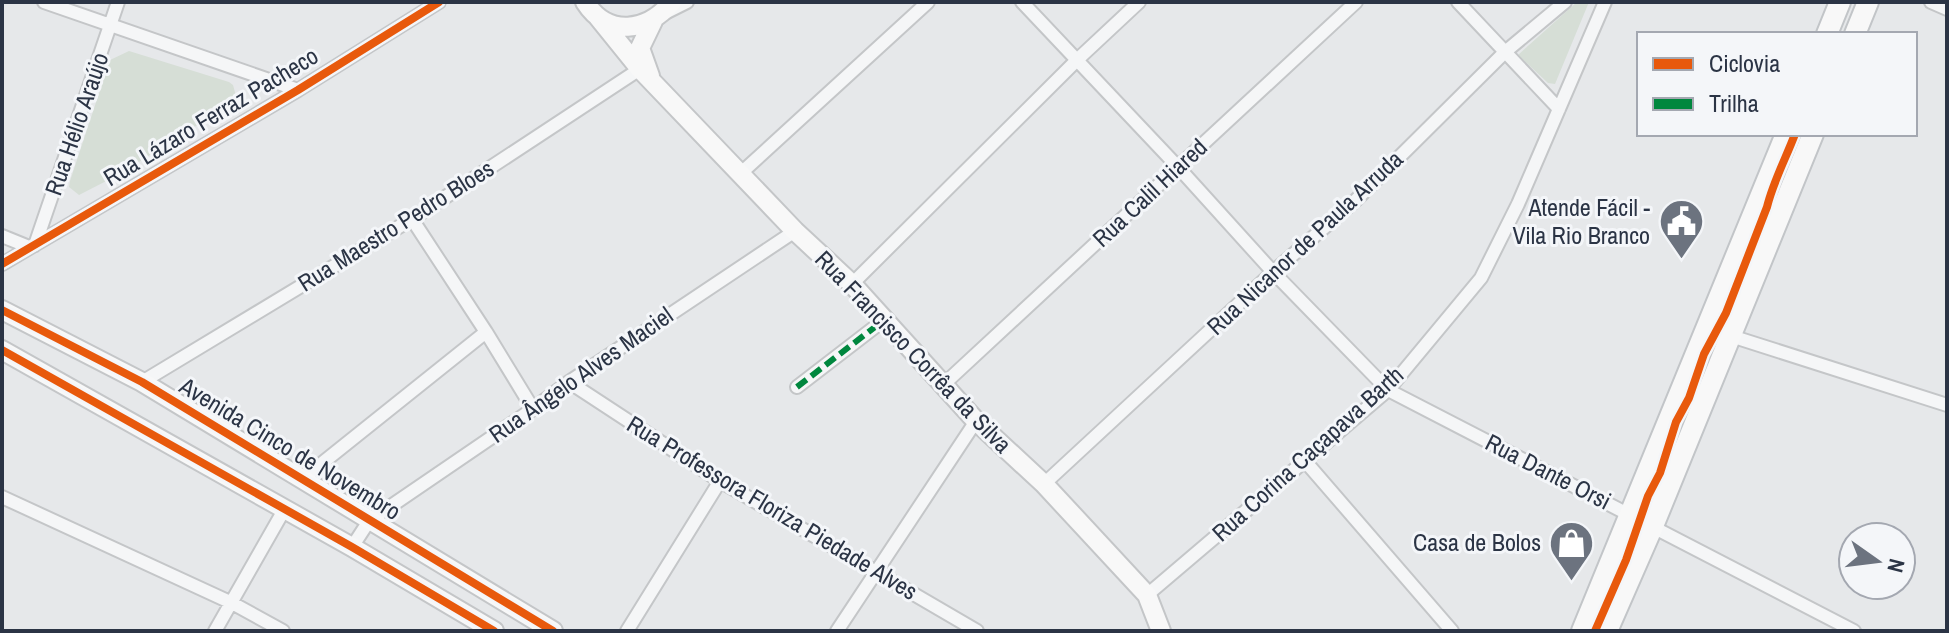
<svg xmlns="http://www.w3.org/2000/svg" width="1949" height="633" font-family="'Archivo Narrow',sans-serif">
<rect width="100%" height="100%" fill="#e6e8ea"/>
<!-- green -->
<path fill="#d6ded6" d="M1577,2h12l-34,82 -7,-1 -30,-28z
M129,51l100,31 4,3 3,11 -5,8 -113,71 -39,20 -10,-8 1,-6 40,-121z"/>
<g fill="none" stroke-linecap="round" stroke-linejoin="round">
<defs>
<path id="minor" d="M44,2l254,88
M1022,2l156,165 95,105 115,118 466,241
M1458,2l101,107
M1931,2l16,7
M667,12l20,-10
M740,174l188,-172
M412,219l74,113 47,77
M2,236l27,11
M35,245l83,-243
M2,264l296,-174 141,-88
M852,284l226,-225 61,-57
M1731,336l216,69
M142,382l270,-163 234,-154
M569,382l151,99 257,150
M944,384l412,-382
M797,387l87,-67
M1305,461l147,170
M301,480l185,-148
M1044,484l229,-212 83,-72 149,-148 60,-50
M2,497l230,106 51,28
M352,547l17,-26 164,-112 36,-27 226,-151
M1147,595l241,-205 93,-112 37,-74 87,-202
M215,631l69,-121
M627,631l93,-150
M837,631l139,-210"/>
<path id="secondary" d="M585,2c23,36 62,30 87,0
M598,17l42,52 155,162 57,53 124,137 68,63 103,111 14,36
M650,76l-10,-28 13,-27
M2,310l140,72 411,249
M2,350l350,197 142,84"/>
<path id="primary" d="M1827,34l13,-32
M1855,34l13,-32
M1582,631l204,-497
M1607,631l46,-105 160,-392"/>
</defs>
<!-- minor casing -->
<use href="#minor" stroke="#c4c6c8" stroke-width="16"/>
<!-- secondary casing -->
<use href="#secondary" stroke="#c4c6c8" stroke-width="22"/>
<!-- primary casing -->
<use href="#primary" stroke="#c2c5c8" stroke-width="24"/>
<!-- minor -->
<use href="#minor" stroke="#f5f6f7" stroke-width="12"/>
<!-- secondary -->
<use href="#secondary" stroke="#f8f8f8" stroke-width="18"/>
<!-- primary -->
<use href="#primary" stroke="#f8f8f8" stroke-width="20"/>
<!-- quiet -->
<path stroke="#00873e" stroke-width="6" stroke-dasharray="12 6" stroke-linecap="butt" d="M797,387l87,-67"/>
<defs>
<path id="cycleway" d="M2,264l296,-174 141,-88
M2,310l140,72 411,249
M2,350l350,197 142,84
M1595,631l31,-71 22,-64 12,-23 16,-51 13,-24 15,-44 22,-41 41,-106c6,-25 19,-49 28,-73"/>
</defs>
<!-- cycleway casing -->
<use href="#cycleway" stroke="#f4f6f9" stroke-width="13"/>
<!-- cycleway -->
<use href="#cycleway" stroke="#e8590c" stroke-width="8"/>
</g>
<!-- icons -->
<defs>
<symbol id="civic-pin" viewBox="-11 -11 22 30"><path d="M0 17L-7.5 6A9.5 9.5 0 1 1 7.5 6Z" fill="#6c737f" stroke="#f4f6f9"/><path d="M-.6-6.5H3V-4.5H.6V-3L4-1V1h2V6H-6V1h2V-1L-.6-3ZM-1.2 2.5V6h2.4V2.5Z" fill="#fff"/></symbol>
<symbol id="shop-pin" viewBox="-11 -11 22 30"><path d="M0 17L-7.5 6A9.5 9.5 0 1 1 7.5 6Z" fill="#6c737f" stroke="#f4f6f9"/><path d="M-5-2.5h2.3a2.7 3.5 0 0 1 5.4 0H5L5.5 6h-11ZM-1.5-2.5h3a1.5 2.3 0 0 0-3 0Z" fill="#fff"/></symbol>
</defs>
<g fill-rule="evenodd">
<use href="#civic-pin" x="1656" y="196" width="51" height="69"/>
<use href="#shop-pin" x="1546" y="518" width="51" height="69"/>
</g>
<g text-anchor="middle" stroke-width="6" stroke-linejoin="round" paint-order="stroke">
<!-- street labels -->
<g font-size="24" fill="#2b3445" stroke="#f4f6f9">
<text transform="translate(211 117) rotate(-31)" y="8">Rua Lázaro Ferraz Pacheco</text>
<text transform="translate(77 124) rotate(-71)" y="8">Rua Hélio Araújo</text>
<text transform="translate(1150 193) rotate(-43)" y="8">Rua Calil Hiared</text>
<text transform="translate(396 226) rotate(-32)" y="8">Rua Maestro Pedro Bloes</text>
<text transform="translate(1305 243) rotate(-43)" y="8">Rua Nicanor de Paula Arruda</text>
<text transform="translate(913 352) rotate(46)" y="8">Rua Francisco Corrêa da Silva</text>
<text transform="translate(581 375) rotate(-35)" y="8">Rua Ângelo Alves Maciel</text>
<text transform="translate(290 449) rotate(31)" y="8">Avenida Cinco de Novembro</text>
<text transform="translate(1308 454) rotate(-42)" y="8">Rua Corina Caçapava Barth</text>
<text transform="translate(1548 472) rotate(27)" y="8">Rua Dante Orsi</text>
<text transform="translate(772 508) rotate(31)" y="8">Rua Professora Floriza Piedade Alves</text>
</g>
<!-- poi labels -->
<g font-size="24" fill="#2b3445" stroke="#f4f6f9" text-anchor="end">
<text x="1650" y="216">Atende Fácil -<tspan x="1650" dy="28">Vila Rio Branco</tspan></text>
<text x="1541" y="551">Casa de Bolos</text>
</g>
</g>
<!-- border -->
<rect width="1949" height="633" fill="none" stroke="#2b3445" stroke-width="8"/>
<!-- legend -->
<rect x="1637" y="32" width="280" height="104" fill="#f4f6f9" stroke="#a4a8b1" stroke-width="2"/>
<rect x="1653" y="58" width="40" height="12" fill="#e8590c" stroke="#a4a8b1" stroke-width="2"/>
<text x="1709" y="72" font-size="24" fill="#2b3445">Ciclovia</text>
<rect x="1653" y="98" width="40" height="12" fill="#00873e" stroke="#a4a8b1" stroke-width="2"/>
<text x="1709" y="112" font-size="24" fill="#2b3445">Trilha</text>
<!-- north arrow -->
<g transform="translate(1877 561) rotate(104)"><circle r="38" fill="#f4f6f9" stroke="#a4a8b1" stroke-width="2"/>
<path d="M0-6L14 30L0 20L-14 30Z" fill="#6c737f"/>
<text y="-12" font-size="22" font-weight="bold" text-anchor="middle" fill="#2b3445">N</text>
</g>
</svg>
